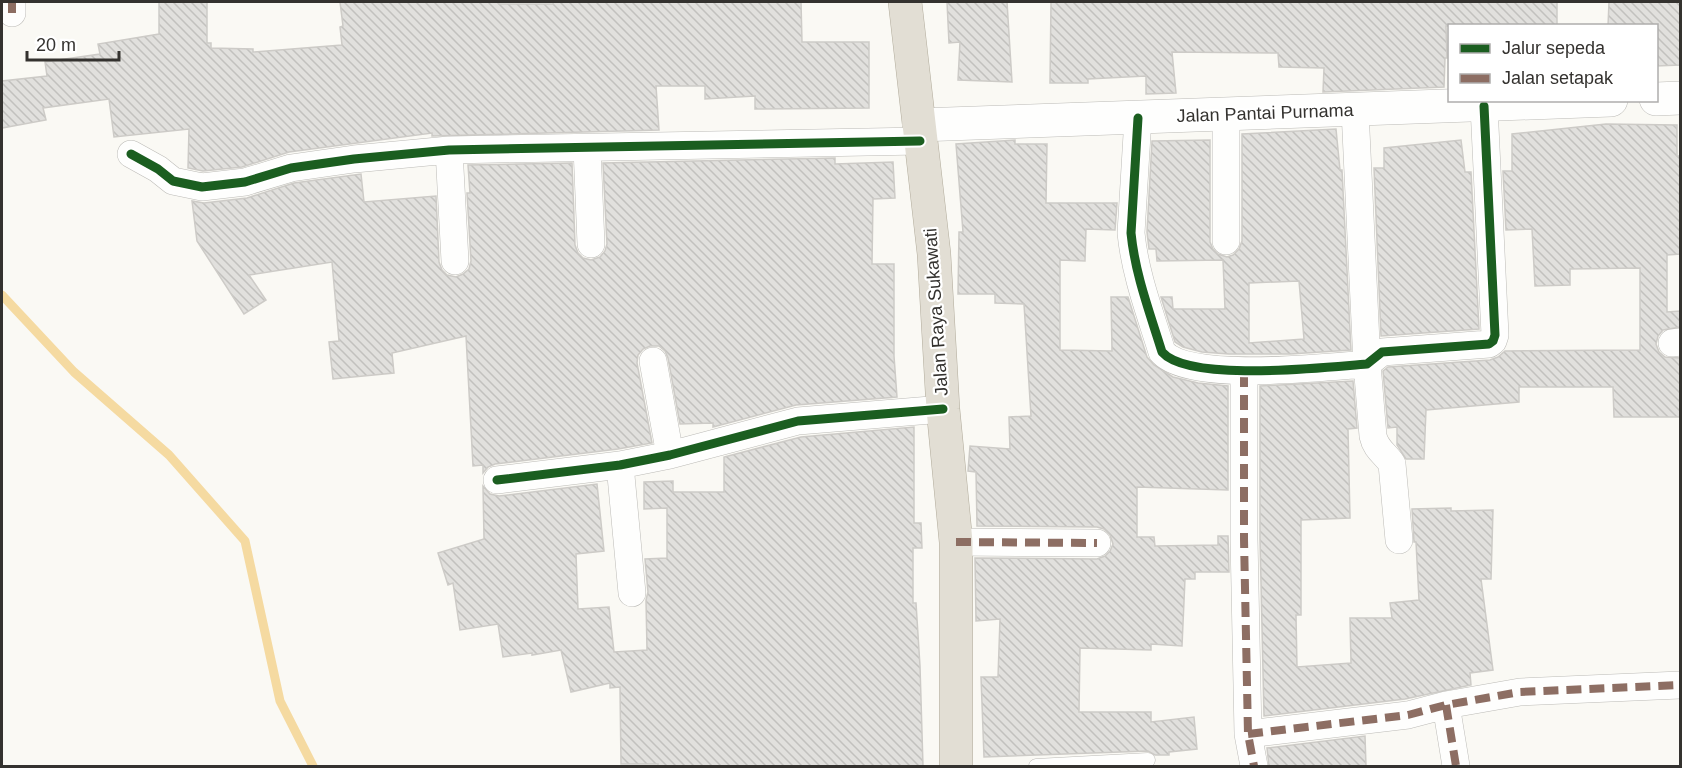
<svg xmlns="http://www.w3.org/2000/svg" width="1682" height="768" font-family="Arial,sans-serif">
<defs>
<pattern id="building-back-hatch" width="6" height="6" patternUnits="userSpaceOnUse" patternTransform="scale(1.5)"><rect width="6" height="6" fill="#e1e0dd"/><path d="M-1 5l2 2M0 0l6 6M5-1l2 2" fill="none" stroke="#c2c1be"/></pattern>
</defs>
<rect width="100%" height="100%" fill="#faf9f4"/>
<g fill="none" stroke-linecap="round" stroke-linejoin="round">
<!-- stream -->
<path stroke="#f5daa1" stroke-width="9" d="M2,295l72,77 95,83 76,86 35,160 33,65"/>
</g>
<!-- building -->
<path fill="url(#building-back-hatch)" stroke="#cdcbc7" stroke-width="1.5" fill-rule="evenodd" d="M159,2h48v41h4v5l42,1v3l89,-7 -2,-18 3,-1 -3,-24h159v2h54v-2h248l1,40h67v66l-114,1v-13l-50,3v-13h-49l3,44 -227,6v-3l-143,19 -47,15 -39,4 -15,-3 1,-39 -75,8 -5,-38 -66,9 3,12 -44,8v-47l45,-5 -2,-14 55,-8 -2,-10 61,-10z
M947,2h60l5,80 -54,-2 2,-38 -11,1z
M1051,2h506v24h-111l1,32h-2l-1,29 -121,5 1,-24 -45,-1 -1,-14 -106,-1 4,41 -30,1v-18l-58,3v4h-38z
M1609,2h71v63l-24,1v-40h-48z
M1606,124l71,1v31h3v98l-13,1v57l13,-1v16l-17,3 -5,6 -2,8 3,8 6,5 15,1v59h-66l-1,-30h-94v15l-93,8 -2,49h-18l-9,-14v-18l-9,1 -5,-57 5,-4 102,-7 8,-3 7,-6 135,-1v-82l-70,1v16l-35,1 -3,-57 -26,1 -3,-59h9v-37z
M1336,129l4,41h2l9,180 -61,4h-61l-27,-2 -19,-5 -8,-5 -14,-45h11l1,12h52l-2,-49 -66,1 -1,-12h-7l-2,-17 5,-91 58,-1v102l3,7 5,5 9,3 6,-2 6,-6 3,-8v-107zM1299,281l5,58 -55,4v-60z
M1015,140v4h32l-1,59h71l-2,27 -29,-1 -1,32 -25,-1v90l52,1 -1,-54h17l19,60 7,8 19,12 25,6 30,3v104l-91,-3v50h17l1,9 63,-1v-9h10l1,36h-34v7h-10l-3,67 -31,-2v6l-71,-2 -1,64h72v10l43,-5 3,32 -28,3v3h-14l-7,-4 -164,6 -3,-80h17l2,-58 -24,2 -1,-63 122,1 8,-3 5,-5 3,-7 -3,-9 -6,-6 -7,-2 -120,-1 -1,-54 -8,-1 2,-25 40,3 -1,-32 22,-1 -7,-112 -29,-1v-9h-37l1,-62h4l-7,-88z
M1461,140l4,32h6l8,157 -98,7 -7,-168h10v-20z
M835,158v6l58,-2 2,36 -22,1 -1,65h22v92l3,41 -101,8 -83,22v-4l-33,1 -12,-66 -3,-7 -6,-5h-9l-7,3 -5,6 -1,8 15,80 -34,6 -123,15 -7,3 -5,6v-8l-10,1 -7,-130 -74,17 2,20 -61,6 -4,-37 10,-1 -7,-79 -83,13 17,25 -22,14 -47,-73 -5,-40 12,2 43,-5 47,-15 67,-9 3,28 72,-6 3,66 3,8 5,5 9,2 7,-3 6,-5 2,-8 -4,-68h3l-2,-28 104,-2 3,82 3,8 5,5 8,2 9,-3 5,-6 2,-7 -4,-81z
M1353,381l4,47 -9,1 2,89 -49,2v95h-5l1,52 54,-4 -1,-45h42l-2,-15 29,-3 -3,-58h-2l-2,-33 39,-1v3l42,-1 -2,69h-10l12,91 -23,3 1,12 -66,14 -141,17 -4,-177v-153z
M914,427v96h7l1,25h-9v55h3l4,63 3,100h-265v-2h-37l-1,-77 -10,1v-5l-39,9 -10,-42 -29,5v-2l-29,4 -5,-33 -38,6 -7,-47 -5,2 -10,-32 46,-14 -1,-53 7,8 9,2 98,-12 7,67 -28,3 2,55 31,-2 5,45 33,-2 -1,-50 2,-8 -3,-33 22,-1v-50l-23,1v-27l29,-1v11h51v-35l77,-20z
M1365,736l1,30h-97l-2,-18z"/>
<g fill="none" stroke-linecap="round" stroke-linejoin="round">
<defs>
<path id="service" d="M1036,766l112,-6"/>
<path id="minor" d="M12,2v11
M1355,110l12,254 6,72c3,14 12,17 19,28l7,76
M1138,118l-7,115c4,41 19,80 31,119 27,31 164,15 205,12l15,-12 107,-8 4,-3 2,-6 -11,-229
M587,148l4,96
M449,150l6,111
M131,154l27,15 15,12 29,6 43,-5 46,-14 63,-9 95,-9 471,-9
M1226,241v-126
M1672,343l8,-1
M653,361l17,94
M1244,372v167l4,195 6,32
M620,465l12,128
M497,480l123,-15 50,-10 128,-34 145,-12
M956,542l141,1
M1446,705l10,61
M1248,734l160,-19 38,-10 74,-13 160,-7"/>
<path id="tertiary" d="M1656,99l24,-1
M919,125l692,-25"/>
<path id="trunk" d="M905,2l29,252 9,155 13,133v224"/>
</defs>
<!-- service casing -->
<use href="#service" stroke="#bcbbb7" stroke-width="15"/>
<!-- minor casing -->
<use href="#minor" stroke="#bcbbb7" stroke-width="28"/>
<!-- tertiary casing -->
<use href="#tertiary" stroke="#bcbbb7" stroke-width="34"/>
<!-- trunk casing -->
<use href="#trunk" stroke="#b1ab9b" stroke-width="34"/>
<!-- service -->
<use href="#service" stroke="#fefefd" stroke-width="14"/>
<!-- minor -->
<use href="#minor" stroke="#fefefd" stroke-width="27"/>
<!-- tertiary -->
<use href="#tertiary" stroke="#fefefd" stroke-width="33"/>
<!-- trunk -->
<use href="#trunk" stroke="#e2ded4" stroke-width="33"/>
<!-- quiet -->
<path stroke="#8d6e63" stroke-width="8" stroke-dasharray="15 8" stroke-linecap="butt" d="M12,2v11
M1244,372v167l4,195 6,32
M956,542l141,1
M1446,705l10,61
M1248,734l160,-19 38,-10 74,-13 160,-7"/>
<defs>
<path id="cycleway" d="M1138,118l-7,115c4,41 19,80 31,119 27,31 164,15 205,12l15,-12 107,-8 4,-3 2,-6 -11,-229
M131,154l27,15 15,12 29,6 43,-5 46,-14 63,-9 95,-9 471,-9
M497,480l123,-15 50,-10 128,-34 145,-12"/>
</defs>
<!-- cycleway casing -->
<use href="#cycleway" stroke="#fff" stroke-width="13"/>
<!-- cycleway -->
<use href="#cycleway" stroke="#1b5e20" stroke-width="9"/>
</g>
<g text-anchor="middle" stroke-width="4.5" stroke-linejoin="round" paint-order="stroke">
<!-- street labels -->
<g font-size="18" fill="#34322f" stroke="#fff">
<text transform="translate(1265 113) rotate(-2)" y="6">Jalan Pantai Purnama</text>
<text transform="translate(936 312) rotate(-94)" y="6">Jalan Raya Sukawati</text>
</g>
</g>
<!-- border -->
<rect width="1682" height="768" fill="none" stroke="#34322f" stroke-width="6"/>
<!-- legend -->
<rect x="1448" y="24" width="210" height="78" fill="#ffffff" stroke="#aeadac" stroke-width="1.5"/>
<rect x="1460" y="44" width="30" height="9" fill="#1b5e20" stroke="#aeadac" stroke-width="1.5"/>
<text x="1502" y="54" font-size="18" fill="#34322f">Jalur sepeda</text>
<rect x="1460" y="74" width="30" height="9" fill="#8d6e63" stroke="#aeadac" stroke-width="1.5"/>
<text x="1502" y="84" font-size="18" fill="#34322f">Jalan setapak</text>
<!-- scale -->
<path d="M27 51v9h92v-9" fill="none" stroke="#34322f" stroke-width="3"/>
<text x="36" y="51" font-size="18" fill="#34322f" stroke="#ffffff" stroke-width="4.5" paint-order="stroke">20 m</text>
</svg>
